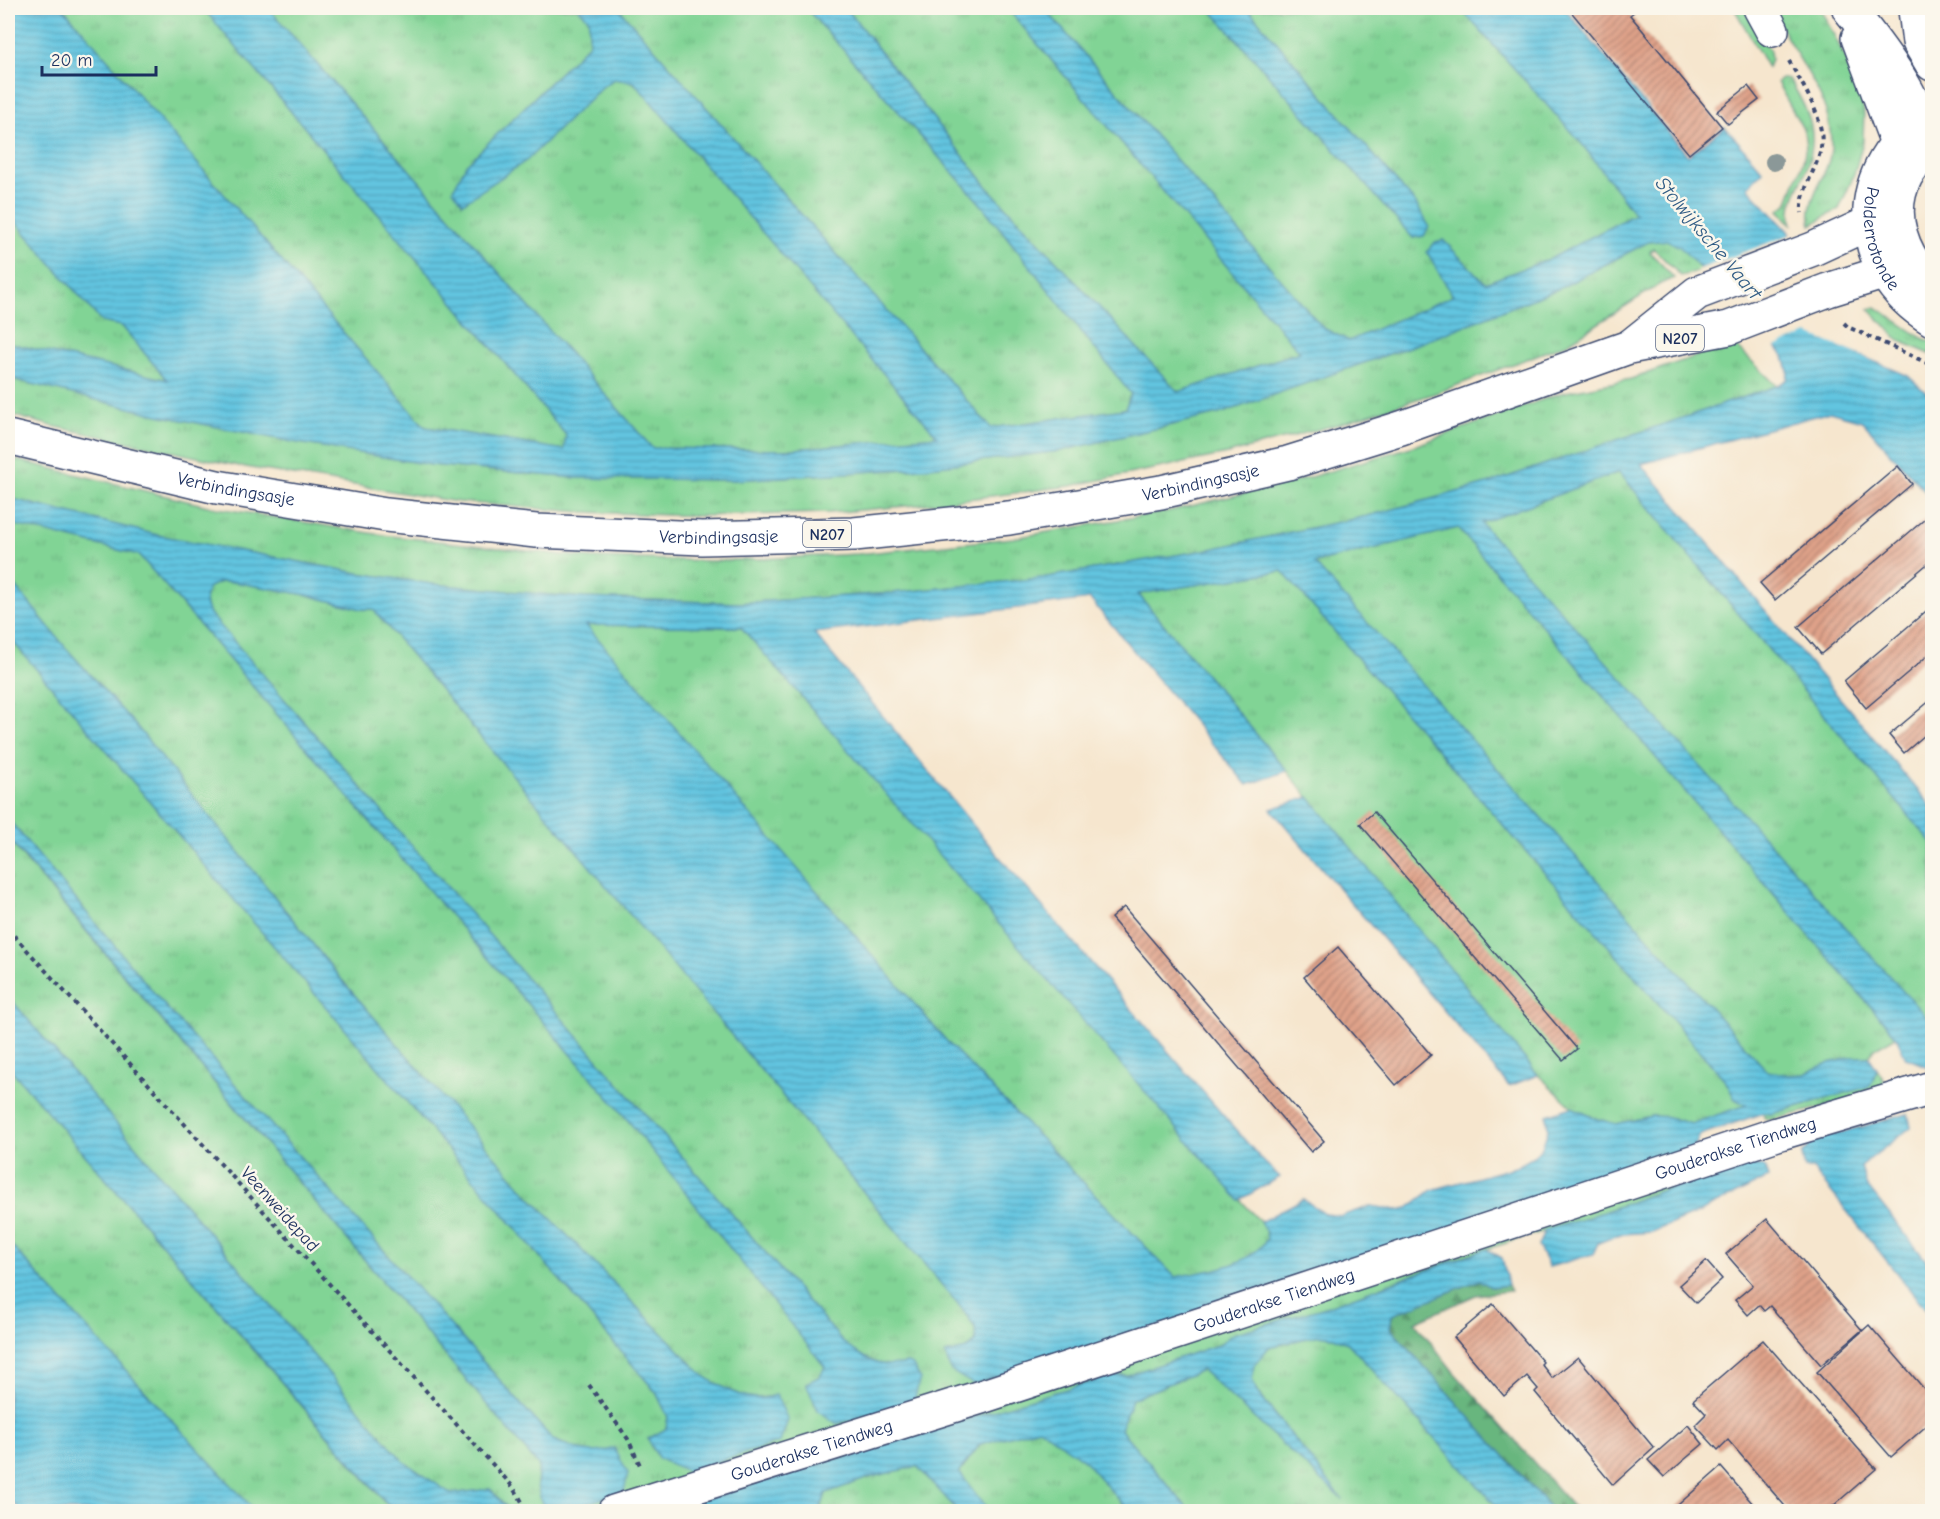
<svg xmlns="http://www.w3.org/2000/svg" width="1940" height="1519" font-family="'Comic Neue',sans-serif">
<defs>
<pattern id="grass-tufts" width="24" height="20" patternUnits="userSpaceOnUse" patternTransform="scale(1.5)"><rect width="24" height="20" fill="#81d495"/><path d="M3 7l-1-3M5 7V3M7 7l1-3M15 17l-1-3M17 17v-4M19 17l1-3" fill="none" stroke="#6fb683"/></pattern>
<pattern id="forest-firs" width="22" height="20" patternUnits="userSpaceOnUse" patternTransform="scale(1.5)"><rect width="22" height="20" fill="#68b67e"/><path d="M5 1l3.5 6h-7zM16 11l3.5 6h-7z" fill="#55946a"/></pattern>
<pattern id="water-rules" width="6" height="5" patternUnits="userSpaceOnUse" patternTransform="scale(1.5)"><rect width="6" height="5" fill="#62c5e0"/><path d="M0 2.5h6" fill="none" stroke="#50a0b9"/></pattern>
<pattern id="building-hatch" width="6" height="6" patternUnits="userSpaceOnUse" patternTransform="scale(1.5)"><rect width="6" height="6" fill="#dfa289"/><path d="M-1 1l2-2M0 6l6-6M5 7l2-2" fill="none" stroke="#b48473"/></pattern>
</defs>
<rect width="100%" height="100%" fill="#fbf7ec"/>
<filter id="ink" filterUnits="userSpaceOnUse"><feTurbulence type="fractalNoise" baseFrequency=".0167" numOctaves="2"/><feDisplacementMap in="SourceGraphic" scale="12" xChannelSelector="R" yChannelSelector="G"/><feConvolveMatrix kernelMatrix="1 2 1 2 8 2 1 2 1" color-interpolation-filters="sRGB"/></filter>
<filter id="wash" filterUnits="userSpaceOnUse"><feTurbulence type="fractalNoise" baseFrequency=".008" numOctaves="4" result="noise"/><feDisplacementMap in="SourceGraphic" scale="24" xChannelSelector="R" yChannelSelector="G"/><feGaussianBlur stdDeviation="1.35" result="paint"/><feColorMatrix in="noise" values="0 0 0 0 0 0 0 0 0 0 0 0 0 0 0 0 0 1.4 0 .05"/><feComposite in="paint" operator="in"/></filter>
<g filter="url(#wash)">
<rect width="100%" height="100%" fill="#f6e6ce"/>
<!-- grass -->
<path fill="url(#grass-tufts)" stroke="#4e827a" stroke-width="1.5" d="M63,8h140l363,427 -2,15 -139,-23z
M268,8h310l11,11v25l-123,121 -4,38 65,-43 76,-74 11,-7 20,3 304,354 -153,14 -133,-2z
M618,8h188l174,195 151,191 -6,15 -134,19z
M846,8h161l293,344 -122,40 -188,-202z
M1044,8h165l204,230 3,-34 -169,-196h213l122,136 53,70 -85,45 -65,24 -42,-42 -15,11 25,44 -104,45 -26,-13z
M1734,8h13l23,43 1,8 -3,9z
M1772,8h48l34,66 10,36 -1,32 -9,33 -15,34 -28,16c-1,-4 -2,-9 -1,-14 2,-23 21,-40 21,-65 1,-55 -40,-90 -59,-138z
M1783,78l6,1c23,36 32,60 13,101 -8,16 -14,28 -10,45l-13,-15 8,-6 16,-42 3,-16 -2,-15 -27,-49z
M8,213l94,109 20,4 45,54 -159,-37z
M1667,240l13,6 22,25 -21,5 -28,-28 -3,4 24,26 -14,6 -94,60 -127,48 -100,32 -112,30 -157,32 -143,18 -98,9 -131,3 -116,-4 -124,-10 -219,-36 -187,-40 -44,-12v-36l150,37 135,27 139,23 143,13 161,2 185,-12 139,-17 162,-38 198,-70 140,-55 88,-46z
M1876,307l46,31 10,4v13l-32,-14 -31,-32z
M1733,343l44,43 -290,98 -119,32 -162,34 -164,28 -149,15 -155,10 -155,-5 -151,-14 -74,-11 -201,-38 -149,-37v-40l204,49 170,28 210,23 126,3 140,-7 155,-16 152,-26 132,-31 114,-34 150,-54 70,-14z
M1619,472l313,371v178l-4,-1 -448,-497z
M8,523l131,32 484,559 203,253 -7,10 -13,6 12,27 90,-47c-29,6 -41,-2 -64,-20l-633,-728c-8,-10 -7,-17 -2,-28l11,-5h14l73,13 55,14h11l590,701 12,18 1,13 -9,8 -22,5 95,4 20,-7 7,6 651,-187 -134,49 -120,37 -141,52 -90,26 -15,11 -90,30 -16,1 -76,22 -374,113h-156v-5l-16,-17 -39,5 -48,-33 -395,-465v-157l531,627 -2,20 65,-33 -20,-2 -29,-11 -388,-434 -157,-187v-183l648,756 12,25 -2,12 -18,10 11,20 117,-64c-26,9 -50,-5 -72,-19l-177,-182 -182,-210 -208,-257 -72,-80 -57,-70z
M1458,528l438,508 -22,13 -5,8h-15l-28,7 -21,10 -16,1 -22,-4 -454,-508z
M1282,571l443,509 10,19 12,6 -56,19 -23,-7 -16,-1 -36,8 -22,-6 -22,-11 -34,-32 -251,-304 -149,-177z
M585,625l156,2 519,595 6,10 1,8c-19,28 -61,31 -92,37l-225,-232z
M8,1066l383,443 -1,2h-135l-247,-269z
M1877,1069l13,21 -118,30 -8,-2v-5l8,1 98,-28z
M1319,1335l15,2 14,6 153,168h-311l-70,-82 12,-30 70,-29 137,126 -82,-105 -5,-12 1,-14 16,-18z
M1039,1428l44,31 46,52h-140l-30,-38 21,-29z
M917,1466l41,45 -138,1 6,-19 45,-16z"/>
<!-- forest -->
<path fill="url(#forest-firs)" stroke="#42726e" stroke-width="1.5" d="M1479,1280l12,7 17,-2 3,6 -35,4 -61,27 38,49 124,140h-24l-163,-183 2,-13z"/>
<!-- water -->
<path fill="url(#water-rules)" stroke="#3e7a9f" stroke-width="1.5" fill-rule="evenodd" d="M8,8h55l362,419 139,23 2,-15 -363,-427h65l384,440 133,2 152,-14 -303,-354 -20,-3 -11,7 -76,74 -64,43 -10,-13 13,-25 123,-121v-25l-11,-11h40l373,420 134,-19 6,-15 -151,-191 -174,-195h40l144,182 188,202 122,-40 -293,-344h37l279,320 26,13 104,-45 -26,-44 6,-8 10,-4 42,43 65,-24 85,-45 -53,-70 -122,-136h104l124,148 37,-29 38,44 -16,16 41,44 46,112 74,33 24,22v101l-70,-78 -32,-9 -189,52 291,343v36l-313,-371 -138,51 447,496 4,2v44l-4,2 -22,-9 -10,-22 -438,-508 -144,35 453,508 22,4 16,-1 21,-10 28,-7h15l8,12 -7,17 -99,28 -8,-1 -63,22 -6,13 -627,209 -7,-6 -20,7 -3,7 -64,19 -22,-13 -6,-17 22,-5 9,-8 -1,-14 -12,-17 -590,-701h-11l-55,-14 -73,-13h-14l-11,5c-5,11 -6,18 2,28l633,728c23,18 35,26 64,20l5,3 7,12 -6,23 -77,23 -19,-14 -12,-27 13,-6 6,-10 -202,-253 -484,-559 -131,-32v-25l149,37 201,38 74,11 151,14 155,5 155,-10 149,-15 164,-28 162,-34 119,-32 290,-98 10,-6 1,-9 -4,-15 -104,-109 -13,-7 -19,2 -88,46 -140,55 -198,70 -162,38 -139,17 -185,12 -161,-2 -143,-13 -139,-23 -135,-27 -150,-37v-35l159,37 -45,-54 -20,-4 -94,-109zM1282,571l443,509 10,19 11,6 -55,19 -23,-7 -16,-1 -36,8 -22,-6 -22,-11 -25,8 1,15 -6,18 -10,10 -16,9 -84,23 -24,18 -11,2 -26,-4 -30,10 -16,-2 -22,-15 -43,23 6,10 1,7c-19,29 -61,32 -92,38l-225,-232 -364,-420 155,2 498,573 41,-23 -18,-17 -266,-307 -182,-220 276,-34 157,186 40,-14 -149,-177z
M1209,8h38l169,196 13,22 -5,10 -11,2z
M8,577l57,70 72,80 208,257 182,210 177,182c21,14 47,29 72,19l12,25 -8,22 -92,29 -29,-12 -11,-20 18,-10 2,-12 -12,-25 -648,-756z
M1309,797l229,278 -29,11 -238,-277z
M8,819l157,187 388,434c23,9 38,17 61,8l14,25 -4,19 -50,15 -20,3 -12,-6 -5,-18 2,-20 -529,-626h-2z
M8,996l395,465 48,33 39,-5 16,18v4h-116l1,-3 -383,-442z
M1908,1114l3,13 -50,39 5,19 66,83v49l-119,-148h-8l-3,-14 12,-15z
M1744,1161l20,6 4,11 -66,33 -50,21 -31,2 -23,9 -5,11 -44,13 -11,-21 7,-16 39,-11z
M8,1242l247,269h-234l-13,-14z
M1486,1249l16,9 6,27 -17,2 -12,-7 -87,35 -2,13 163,183h-52l-153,-168 -14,-6 -15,-2 -50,12 -15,18 -2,14 5,13 86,108 -141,-130 -70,29 -12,30 70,82h-61l-46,-52 -44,-31 -59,16 -21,28 30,39h-31l-41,-45 -46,11 -45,16 -6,18 -158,1 374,-114 76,-22 16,-1 90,-30 15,-11 90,-26z"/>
<!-- pier -->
<path fill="#f6e6ce" d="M1792,234l44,107 74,34 -102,-41 -36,14 -75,-78z"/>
<g id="blocks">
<!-- building -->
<path fill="url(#building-hatch)" d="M1568,8h71l-9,7 92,112 -33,27z
M1748,86l11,14 -31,24 -11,-13z
M1898,466l14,18 -137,116 -15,-17z
M1932,513v47l-111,94 -23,-27z
M1932,606v46l-66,56 -22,-27z
M1932,699v30l-28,24 -15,-18z
M1374,812l203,237 -14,11 -203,-236z
M1124,907l200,234 -13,11 -200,-234z
M1338,947l93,108 -35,30 -92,-108z
M1767,1219l95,111 -41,35 -51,-59 -6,5 -5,-6 -11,10 -13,-15 18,-15 -27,-31z
M1706,1261l16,18 -26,24 -17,-18z
M1493,1304l50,58 -2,2 11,14 26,-21 76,91 -41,37 -78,-93 3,-3 -11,-13 -23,20 -50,-59z
M1869,1325l63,73v23l-41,36 -74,-85z
M1763,1340l113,129 -50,43h-36l-62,-72 -10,10 -23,-25 11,-11 -13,-14z
M1688,1425l15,19 -39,33 -16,-17z
M1721,1467l39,45h-90z"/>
</g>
</g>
<g filter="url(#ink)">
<use href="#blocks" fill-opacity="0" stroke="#3c4a6f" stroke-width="1.5"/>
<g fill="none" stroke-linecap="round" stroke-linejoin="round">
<defs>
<g id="street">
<path d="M1760,8l12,22"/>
<path id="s1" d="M614,1512l367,-115 796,-263 155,-46"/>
</g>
<g id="primary">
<path d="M1849,9c25,31 72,90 76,131 1,12 -13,26 -19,36 -20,39 -3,81 26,108"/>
<path d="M1915,10l4,32 13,22"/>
<path d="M1858,38l39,105"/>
<path id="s2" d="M1932,116c-84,47 -82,154 0,203"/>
<path d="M1633,344l64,-51 116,-44 56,-26"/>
<path id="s3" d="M8,437l209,50 169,28 150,16 166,7 152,-4 155,-16 152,-26 127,-29 113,-35 228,-81 100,-19 99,-38 86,-27"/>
</g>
</defs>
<!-- street casing -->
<use href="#street" stroke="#3c4a6f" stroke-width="36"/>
<!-- primary casing -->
<use href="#primary" stroke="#3c4a6f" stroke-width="36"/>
<!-- path -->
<path stroke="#3c4a6f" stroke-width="4" stroke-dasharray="4.5 4.5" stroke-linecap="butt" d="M1789,61c13,23 37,59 32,86 -4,23 -21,42 -19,66
M1844,323l4,4 84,38
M8,929l506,559 14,24
M589,1385l39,54 12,26"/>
<!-- street -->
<use href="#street" stroke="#fff" stroke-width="33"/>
<!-- primary -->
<use href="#primary" stroke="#fff" stroke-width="33"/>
</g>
<!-- trees -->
<circle fill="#8b9898" cx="1774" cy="162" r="9"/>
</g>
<g text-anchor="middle" stroke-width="5" stroke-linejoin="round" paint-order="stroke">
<!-- shield labels -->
<g fill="#fbf7ec" stroke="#5e6b89" stroke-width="1.5">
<rect x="1656" y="325" width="48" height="26" rx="4.5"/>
<rect x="803" y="521" width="48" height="26" rx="4.5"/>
</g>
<g font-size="16" font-weight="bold" fill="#1b2f5e">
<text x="1680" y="344">N207</text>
<text x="827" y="540">N207</text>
</g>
<!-- street labels -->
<g font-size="18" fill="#1b2f5e" stroke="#fbf7ec">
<text dy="6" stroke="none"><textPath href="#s2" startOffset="148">Polderrotonde</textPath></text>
<text dy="6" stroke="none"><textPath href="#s3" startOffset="1206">Verbindingsasje</textPath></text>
<text dy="6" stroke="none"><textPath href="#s3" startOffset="234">Verbindingsasje</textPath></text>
<text dy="6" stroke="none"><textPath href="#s3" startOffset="720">Verbindingsasje</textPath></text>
<text dy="6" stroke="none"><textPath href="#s1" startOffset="1179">Gouderakse Tiendweg</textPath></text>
<text transform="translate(280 1209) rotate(48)" y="6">Veenweidepad</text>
<text dy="6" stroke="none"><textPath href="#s1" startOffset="693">Gouderakse Tiendweg</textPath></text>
<text dy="6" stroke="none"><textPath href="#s1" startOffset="207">Gouderakse Tiendweg</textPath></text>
</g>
<!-- water labels -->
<g font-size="20" font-style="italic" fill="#305c85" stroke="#fbf7ec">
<text transform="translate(1709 238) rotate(50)" y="7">Stolwijksche Vaart</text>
</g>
</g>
<!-- margin -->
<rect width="1940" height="1519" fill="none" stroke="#fbf7ec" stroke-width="30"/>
<!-- scale -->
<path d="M42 66v9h114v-9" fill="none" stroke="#1b2f5e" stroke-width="3"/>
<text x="51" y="66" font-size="18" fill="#1b2f5e" stroke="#fbf7ec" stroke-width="4.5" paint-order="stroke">20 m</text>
</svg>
